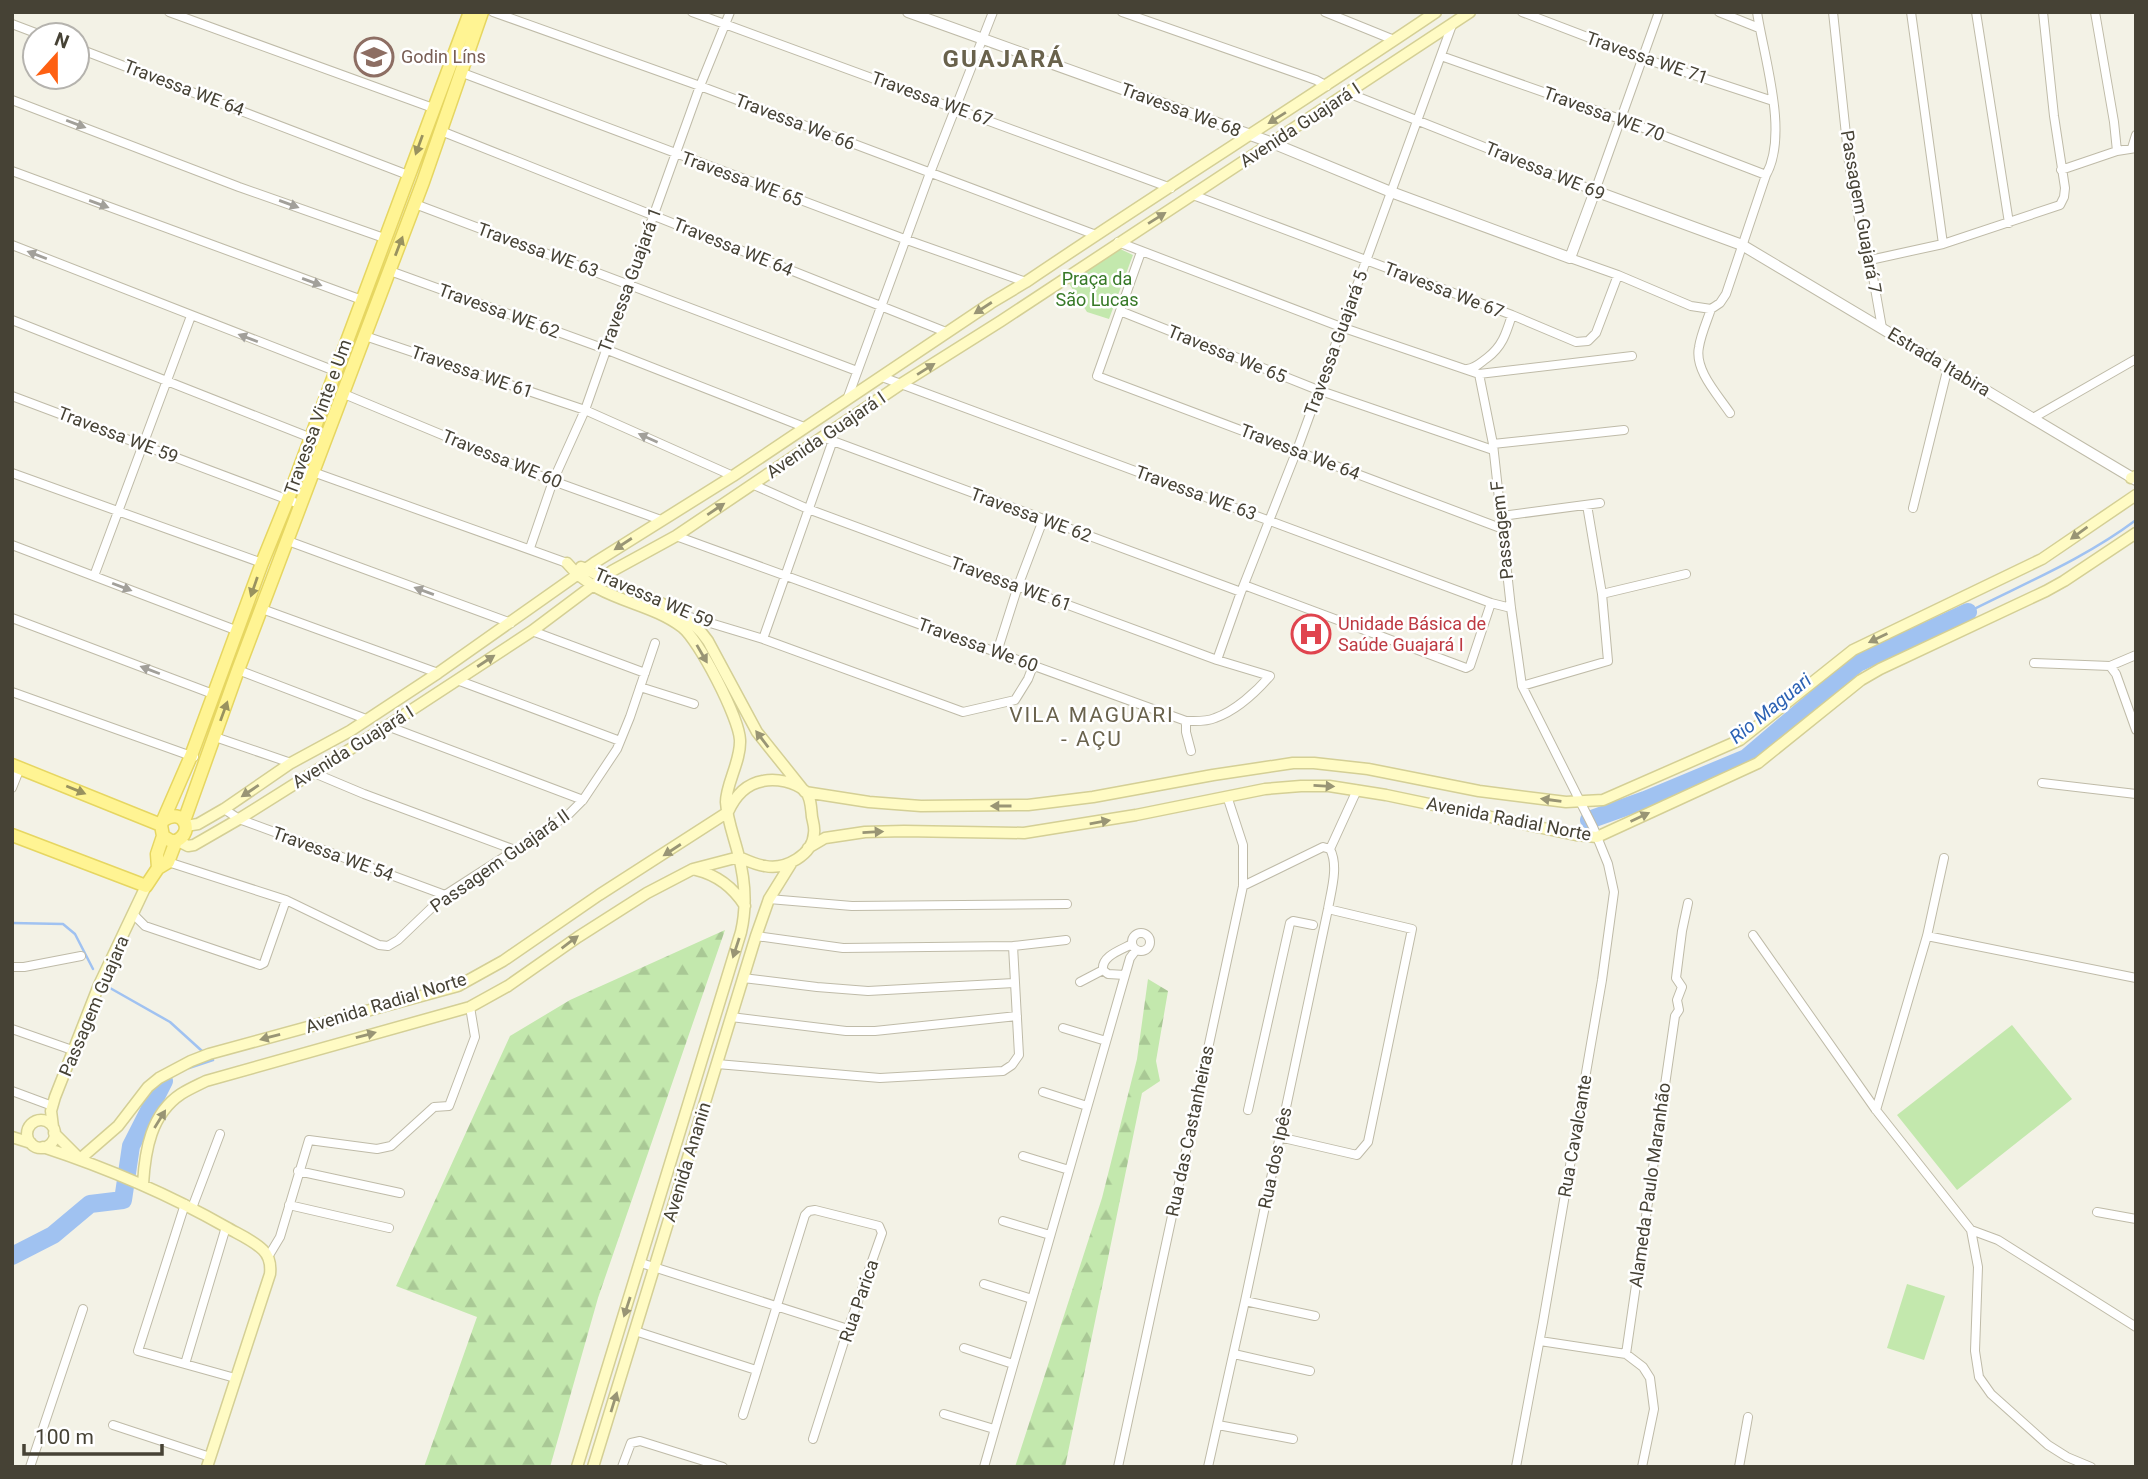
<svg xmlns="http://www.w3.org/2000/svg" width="2148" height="1479" font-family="Roboto,sans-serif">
<defs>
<pattern id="forest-firs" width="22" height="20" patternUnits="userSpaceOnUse" patternTransform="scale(1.75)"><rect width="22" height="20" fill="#c3e8ad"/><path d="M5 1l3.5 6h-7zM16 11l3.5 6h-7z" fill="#a9c895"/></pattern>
</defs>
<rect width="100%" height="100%" fill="#f3f2e6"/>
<!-- forest -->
<path fill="url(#forest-firs)" d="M725,930l-127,368 -48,169h-126l53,-150 -81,-31 114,-250 60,-36z
M1148,979l20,12 -12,70 4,20 -18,12 -77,374h-50l87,-269 35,-139z"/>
<!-- park -->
<path fill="#c3e8ad" d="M1118,248l15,7 -24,64 -22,-7 -19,-30z
M2012,1025l60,74 -115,91 -60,-75z
M1907,1284l38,12 -21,64 -37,-12z"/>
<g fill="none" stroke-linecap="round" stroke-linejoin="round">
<!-- stream -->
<path stroke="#a0c2f1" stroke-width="2.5" d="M1968,612c57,-29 116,-53 168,-92
M12,923l51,1 12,10 18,35
M110,988l60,34 32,29
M189,1068l24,-8"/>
<!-- river -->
<path stroke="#a0c2f1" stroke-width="18" d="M1589,820l56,-20 101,-42 112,-95 110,-51
M12,1256l41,-21 37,-31 33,-4 8,-54 33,-65"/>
<defs>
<path id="minor" d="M169,12l264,96
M493,12l207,74 396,149
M692,12l479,176
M1122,12l194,68 11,6
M1325,12l69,28
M1522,12l120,46 131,43
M1719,12l40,16
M1833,12l16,151 10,56 11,41 12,68
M1911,12l32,232
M1976,12l33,211
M2095,12l19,110 3,29
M12,24l29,11
M77,48l331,127
M1441,56l179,63 146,56
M460,72l447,168 119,42
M1348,93l247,98 64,-179
M12,100l227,87 145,51
M441,131l505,201
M2132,148l4,-13
M2061,170l56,-19 19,-3
M12,171l350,129
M1193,195l319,120 64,27 12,-1 8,-8 22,-58
M415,204l442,167
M1118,242l223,85 138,47 153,-18
M12,245l323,126
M1141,252l-44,124 406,153
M1570,258l48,17 73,31 20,3
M1870,260l73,-16 117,-39 4,-8 1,-9 -11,-72 -11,-104
M390,271l215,78 199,78
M1120,311l198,79 175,60
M12,320l312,123
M365,336l220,74 148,66
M1467,369c9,-1 13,-6 20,-11 15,-11 19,-24 25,-43
M1479,374l14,70 18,164 11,78 71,141 15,37 6,28 -12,88 -59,342 -27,145
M882,377l609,226 20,5
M344,394l209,87 108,39
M12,396l290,109
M848,397l82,-224 63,-161
M1730,413c-12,-18 -36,-43 -31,-66 2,-13 8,-26 12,-38l9,-6 6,-9 40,-119c23,-41 -2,-117 -9,-163
M2033,418l103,-59
M822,437l419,155
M1493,444l131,-14
M299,467l268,96
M12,473l250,90
M1913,508l35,-141
M1502,516l98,-13
M676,536l510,185c10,0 20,1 29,-3 20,-7 41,-26 55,-42l-53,-16 -409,-151 -54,-24
M288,541l223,82
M12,545l226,86
M530,548l23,-67 32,-71 69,-196 46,-128 30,-74
M94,576l97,-260
M1244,585l222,83 4,-2 21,-63
M1602,594l84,-20
M262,609l176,64
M687,616l76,23 200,73 52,-12 13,-21 5,-13
M12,618l201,76
M532,631l113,42
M763,639l70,-199
M997,652l21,-66 25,-66
M1217,660l24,-68 56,-142 155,-425
M2034,663l76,3 26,-11
M2110,666l6,8 20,56
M238,670l128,49
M457,680l163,61
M1522,686l86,-25 -6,-67 -15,-89
M640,687l54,17
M12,692l182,65
M1186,721v11l5,19
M387,726l196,74
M215,737l76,26
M314,773l50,21 151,56
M2042,783l94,11
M12,788l8,-20
M224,809l15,10 206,76
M1330,849l27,-59
M168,862l118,38 93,45 9,1 10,-6 47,-45 101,-65 23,-16 14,-14 34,-51 13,-32 25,-74
M1243,886l80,-39 7,2
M769,899l83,7 215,-2
M133,914l12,12 115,39 4,-2 22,-63
M1132 942a9 9 0 1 1 18 0a9 9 0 1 1-18 0Z
M1753,935l123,175 95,120 7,37 -3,84 4,26 12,17 57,51 19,12 24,10
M756,936l87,12 170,-2 53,-6
M1927,936l209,42
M12,967h12l57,-11
M1125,975l-17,-1 -5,-4c-2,-14 18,-20 29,-26
M743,978l74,9 51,4 146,-8
M1080,982l23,-12
M731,1017l115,14h29l142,-15
M1063,1028l43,13
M12,1029l63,22
M717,1064l163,14 123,-7 9,-6 7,-10 -6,-109
M12,1091l35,13
M1043,1092l44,14
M1248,1110l42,-187 3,-2 20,4
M1876,1110l51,-174 17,-78
M1279,1137l78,18 11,-13 44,-213 -84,-20
M1023,1156l46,14
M298,1171l102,22
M185,1204l-47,147 97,27
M289,1205l100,23
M192,1208l28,-74
M2097,1212l39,7
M1003,1221l47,14
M1971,1230l27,10 138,87
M268,1257l12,-20 29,-97 68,9 14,-3 43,-39 15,-1 26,-69 -5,-30
M641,1263l207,66
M984,1284l48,15
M1245,1301l70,15
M635,1331l121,39
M1540,1341l86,13 17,13 7,11 4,31 -12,58
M964,1348l49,16
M1234,1354l76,17
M1626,1354l49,-338 4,-6 -2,-10 5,-13 -6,-9 6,-47 6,-28
M185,1364l41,-137
M944,1414l50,15
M743,1415l62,-200 4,-4 6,-1 64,16 3,7 -34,96 -35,110
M113,1425l97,32
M1218,1425l75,14
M30,1467l53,-158
M622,1467l9,-24 9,-2 83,26
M984,1467l146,-509 6,-8
M1118,1467l125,-581v-41l-16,-49
M1208,1467l37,-166 83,-392c3,-18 11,-43 2,-60
M1739,1467l9,-50"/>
<path id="tertiary" d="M908,12l362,130 121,50 179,66 25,-67 147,54 394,235"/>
<path id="secondary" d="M2131,478l5,-2
M567,563c32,39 79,37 115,64 17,13 57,91 58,113 1,21 -14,44 -14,62 1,17 8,35 12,51 7,26 9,53 3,79l-164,535
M581,567c11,4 20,11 30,15 36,16 74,25 97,59l49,91 48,60
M805,792l64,10 52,4 107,-1 65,-8 120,-22 80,-12h21l54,6 111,22 87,11 37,-2 137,-60 113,-90 189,-91 94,-64
M728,812c7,-16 18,-28 35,-31 13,-3 32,1 42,10 6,6 6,17 7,26 1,5 3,11 2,16 -1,22 -29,37 -49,33 -9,-1 -17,-5 -26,-9
M186,826l12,-2 26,-15 67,-46 59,-32 88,-58 156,-110 139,-87 258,-173 35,-21c136,-92 274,-178 410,-270
M178,841l10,5 6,-1 45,-26 148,-93 145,-95 80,-60 64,-35 225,-152 100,-63 469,-309
M808,848l17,-10 40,-6 39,-1 120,2 112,-18 129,-26 36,-3h28l57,9 190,40 21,2 161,-74 103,-83 19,-11 166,-78 18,-10 72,-48
M696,870c21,5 37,17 49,36
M27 1134a14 14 0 1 1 28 0a14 14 0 1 1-28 0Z
M53,1127l-2,-16 4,-14 44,-112 47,-99
M54,1133l24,24
M12,1137l19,6
M43,1147c64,21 125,47 183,80 12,7 27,13 37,23 7,7 8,15 7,24l-63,193
M80,1159l38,-33 30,-39 11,-9 32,-17 18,-7 249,-68 45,-25 96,-66 129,-83
M143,1184c2,-34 8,-70 38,-90 8,-5 17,-9 25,-13l264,-74 38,-21 70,-49 69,-44 46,-24 46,-12
M593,1467l163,-531 13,-37 23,-37"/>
<path id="primary" d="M12,765l149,60
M184,821l54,-151 185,-488 59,-170
M12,835l134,51 12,-18 10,-6 8,-21c20,-10 6,-34 -12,-21
M176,841h-5l-8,-5 -2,-11 30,-69 71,-193 26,-64 182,-487
M158,868l-1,-14 6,-18"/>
</defs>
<!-- minor casing -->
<use href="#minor" stroke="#bfbba8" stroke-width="10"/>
<!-- tertiary casing -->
<use href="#tertiary" stroke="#bfbba8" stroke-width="12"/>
<!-- secondary casing -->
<use href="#secondary" stroke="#d4cf95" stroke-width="13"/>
<!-- primary casing -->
<use href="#primary" stroke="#e6d661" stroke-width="15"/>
<!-- minor -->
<use href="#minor" stroke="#fff" stroke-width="8"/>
<!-- tertiary -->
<use href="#tertiary" stroke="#fff" stroke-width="10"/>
<!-- secondary -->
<use href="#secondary" stroke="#fffbc4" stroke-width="10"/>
<!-- primary -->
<use href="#primary" stroke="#fff493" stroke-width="12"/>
</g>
<!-- one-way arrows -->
<defs><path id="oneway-solid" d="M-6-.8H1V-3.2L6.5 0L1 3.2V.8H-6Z" transform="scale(1.75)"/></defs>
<g fill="#999575">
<use href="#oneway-solid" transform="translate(1277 118) rotate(148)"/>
<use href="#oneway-solid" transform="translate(1157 218) rotate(-32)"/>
<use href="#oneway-solid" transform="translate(983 308) rotate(147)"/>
<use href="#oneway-solid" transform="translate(926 369) rotate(-32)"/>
<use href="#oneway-solid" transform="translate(716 509) rotate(-34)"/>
<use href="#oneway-solid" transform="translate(2079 533) rotate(144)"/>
<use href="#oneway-solid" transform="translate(623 544) rotate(147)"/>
<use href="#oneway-solid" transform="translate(1878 638) rotate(154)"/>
<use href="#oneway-solid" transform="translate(702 654) rotate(60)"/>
<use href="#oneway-solid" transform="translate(486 661) rotate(-33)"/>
<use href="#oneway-solid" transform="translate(762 739) rotate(-127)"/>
<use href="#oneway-solid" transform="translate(1324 786) rotate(3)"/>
<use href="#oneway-solid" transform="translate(250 791) rotate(146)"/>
<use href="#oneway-solid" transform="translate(1551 800) rotate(-172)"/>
<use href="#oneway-solid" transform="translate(1001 806) rotate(180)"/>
<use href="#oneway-solid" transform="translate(1640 817) rotate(-25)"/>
<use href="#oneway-solid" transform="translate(1100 822) rotate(-10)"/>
<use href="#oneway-solid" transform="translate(873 832) rotate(-3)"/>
<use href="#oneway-solid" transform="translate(672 850) rotate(147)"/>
<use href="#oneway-solid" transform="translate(570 942) rotate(-37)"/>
<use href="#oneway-solid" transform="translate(736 948) rotate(108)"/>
<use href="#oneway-solid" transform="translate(366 1035) rotate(-15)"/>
<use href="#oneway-solid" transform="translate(270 1037) rotate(165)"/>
<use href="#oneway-solid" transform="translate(160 1119) rotate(-58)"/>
<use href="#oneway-solid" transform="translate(627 1307) rotate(108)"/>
<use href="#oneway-solid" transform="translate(614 1402) rotate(-73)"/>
</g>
<g fill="#a2a09a">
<use href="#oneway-solid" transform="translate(76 124) rotate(21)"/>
<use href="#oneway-solid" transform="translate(99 204) rotate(20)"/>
<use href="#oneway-solid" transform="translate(289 204) rotate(20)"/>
<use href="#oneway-solid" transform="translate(37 255) rotate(-159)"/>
<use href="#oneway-solid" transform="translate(312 282) rotate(20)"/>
<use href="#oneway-solid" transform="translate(248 338) rotate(-159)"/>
<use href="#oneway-solid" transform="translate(648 438) rotate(-156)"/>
<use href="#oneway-solid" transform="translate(122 587) rotate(21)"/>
<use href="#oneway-solid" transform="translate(424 591) rotate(-160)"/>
<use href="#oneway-solid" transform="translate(150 670) rotate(-159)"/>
</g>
<g fill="#99925f">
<use href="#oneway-solid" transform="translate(419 145) rotate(110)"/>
<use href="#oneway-solid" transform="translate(399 246) rotate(-69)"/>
<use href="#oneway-solid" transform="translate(254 587) rotate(109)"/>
<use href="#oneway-solid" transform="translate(224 711) rotate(-70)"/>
<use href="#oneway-solid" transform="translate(76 790) rotate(22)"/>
</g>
<!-- icons -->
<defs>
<symbol id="school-ring" viewBox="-11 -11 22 22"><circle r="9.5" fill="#fff" stroke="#8d6e63" stroke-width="1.5"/><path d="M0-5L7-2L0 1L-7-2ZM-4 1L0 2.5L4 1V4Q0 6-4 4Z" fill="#8d6e63"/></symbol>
<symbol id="hospital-ring" viewBox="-11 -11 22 22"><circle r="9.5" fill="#fff" stroke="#e0444e" stroke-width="1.5"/><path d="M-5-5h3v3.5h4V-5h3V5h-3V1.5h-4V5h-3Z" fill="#e0444e"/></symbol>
</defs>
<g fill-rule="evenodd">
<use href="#school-ring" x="352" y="35" width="44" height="44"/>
<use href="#hospital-ring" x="1289" y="612" width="44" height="44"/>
</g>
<g text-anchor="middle" stroke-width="5" stroke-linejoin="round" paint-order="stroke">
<!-- education labels -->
<g font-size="18" fill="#785e54" stroke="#fff" text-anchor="start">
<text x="401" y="63">Godin Líns</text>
</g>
<!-- street labels -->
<g font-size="18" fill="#464235" stroke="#fff">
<text transform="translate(1647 58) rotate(19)" y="6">Travessa WE 71</text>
<text transform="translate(184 88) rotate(21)" y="6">Travessa WE 64</text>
<text transform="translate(932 99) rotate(20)" y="6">Travessa WE 67</text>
<text transform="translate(1181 110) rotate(20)" y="6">Travessa We 68</text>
<text transform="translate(1604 114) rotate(20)" y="6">Travessa WE 70</text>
<text transform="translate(795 122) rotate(21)" y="6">Travessa We 66</text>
<text transform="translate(1300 125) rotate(-33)" y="6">Avenida Guajará I</text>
<text transform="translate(1545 171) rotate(22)" y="6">Travessa WE 69</text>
<text transform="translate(742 179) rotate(20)" y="6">Travessa WE 65</text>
<text transform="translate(1861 212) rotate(80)" y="6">Passagem Guajará 7</text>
<text transform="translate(733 247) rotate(22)" y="6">Travessa WE 64</text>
<text transform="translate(538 250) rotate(20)" y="6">Travessa WE 63</text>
<text transform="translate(630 280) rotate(-70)" y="6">Travessa Guajará 1</text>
<text transform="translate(1444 290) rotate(21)" y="6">Travessa We 67</text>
<text transform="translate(499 311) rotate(20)" y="6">Travessa WE 62</text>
<text transform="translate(1336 343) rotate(-70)" y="6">Travessa Guajará 5</text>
<text transform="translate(1227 354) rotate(22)" y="6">Travessa We 65</text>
<text transform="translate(1939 362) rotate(31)" y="6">Estrada Itabira</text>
<text transform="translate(472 372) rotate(19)" y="6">Travessa WE 61</text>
<text transform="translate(318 417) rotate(-70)" y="6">Travessa Vinte e Um</text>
<text transform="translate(118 435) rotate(21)" y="6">Travessa WE 59</text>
<text transform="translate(826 435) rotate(-34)" y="6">Avenida Guajará I</text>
<text transform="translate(1300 452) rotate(21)" y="6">Travessa We 64</text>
<text transform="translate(502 459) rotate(22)" y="6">Travessa WE 60</text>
<text transform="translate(1196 493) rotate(20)" y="6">Travessa WE 63</text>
<text transform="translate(1031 515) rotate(20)" y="6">Travessa WE 62</text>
<text transform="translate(1502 530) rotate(-96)" y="6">Passagem F</text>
<text transform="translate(1011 584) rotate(20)" y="6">Travessa WE 61</text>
<text transform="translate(654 598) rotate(23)" y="6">Travessa WE 59</text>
<text transform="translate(978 645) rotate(20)" y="6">Travessa We 60</text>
<text transform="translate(353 747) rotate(-32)" y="6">Avenida Guajará I</text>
<text transform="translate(1509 819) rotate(11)" y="6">Avenida Radial Norte</text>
<text transform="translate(333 854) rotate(20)" y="6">Travessa WE 54</text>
<text transform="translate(500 861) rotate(-35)" y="6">Passagem Guajará II</text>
<text transform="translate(386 1003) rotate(-17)" y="6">Avenida Radial Norte</text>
<text transform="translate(94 1006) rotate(-67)" y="6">Passagem Guajara</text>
<text transform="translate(1190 1131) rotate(-78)" y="6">Rua das Castanheiras</text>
<text transform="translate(1575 1136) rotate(-80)" y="6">Rua Cavalcante</text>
<text transform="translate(1275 1158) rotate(-78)" y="6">Rua dos Ipês</text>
<text transform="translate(687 1162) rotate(-73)" y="6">Avenida Ananin</text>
<text transform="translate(1650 1185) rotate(-82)" y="6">Alameda Paulo Maranhão</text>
<text transform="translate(859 1301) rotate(-71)" y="6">Rua Parica</text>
</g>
<!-- park labels -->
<g font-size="18" fill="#377927" stroke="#fff">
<text x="1097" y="285">Praça da<tspan x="1097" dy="21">São Lucas</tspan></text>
</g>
<!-- health labels -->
<g font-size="18" fill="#be3a42" stroke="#fff" text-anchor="start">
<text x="1338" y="630">Unidade Básica de<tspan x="1338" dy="21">Saúde Guajará I</tspan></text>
</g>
<!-- water labels -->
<g font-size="19" font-style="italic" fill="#2c62b4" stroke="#fff">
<text transform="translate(1770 708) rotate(-39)" y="7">Rio Maguari</text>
</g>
<!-- quarter labels -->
<g font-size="21" letter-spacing="2" fill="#69624c" stroke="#fff">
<text x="1092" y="722">VILA MAGUARI<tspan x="1092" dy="24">- AÇU</tspan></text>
</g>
<!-- district labels -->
<g font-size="24" font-weight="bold" letter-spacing="2" fill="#69624c" stroke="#fff">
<text x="1004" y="67">GUAJARÁ</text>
</g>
</g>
<!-- border -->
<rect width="2148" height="1479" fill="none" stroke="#464235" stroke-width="28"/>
<!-- north arrow -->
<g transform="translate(56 56) rotate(21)"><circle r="33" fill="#ffffff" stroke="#b5b3ae" stroke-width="2"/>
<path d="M0-5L12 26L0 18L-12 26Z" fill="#fe6012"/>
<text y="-10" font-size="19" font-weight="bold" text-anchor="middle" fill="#464235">N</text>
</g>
<!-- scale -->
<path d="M24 1444v10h138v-10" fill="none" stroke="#464235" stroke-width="3.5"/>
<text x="35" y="1444" font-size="21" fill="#464235" stroke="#ffffff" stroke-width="5" paint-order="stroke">100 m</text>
</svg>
